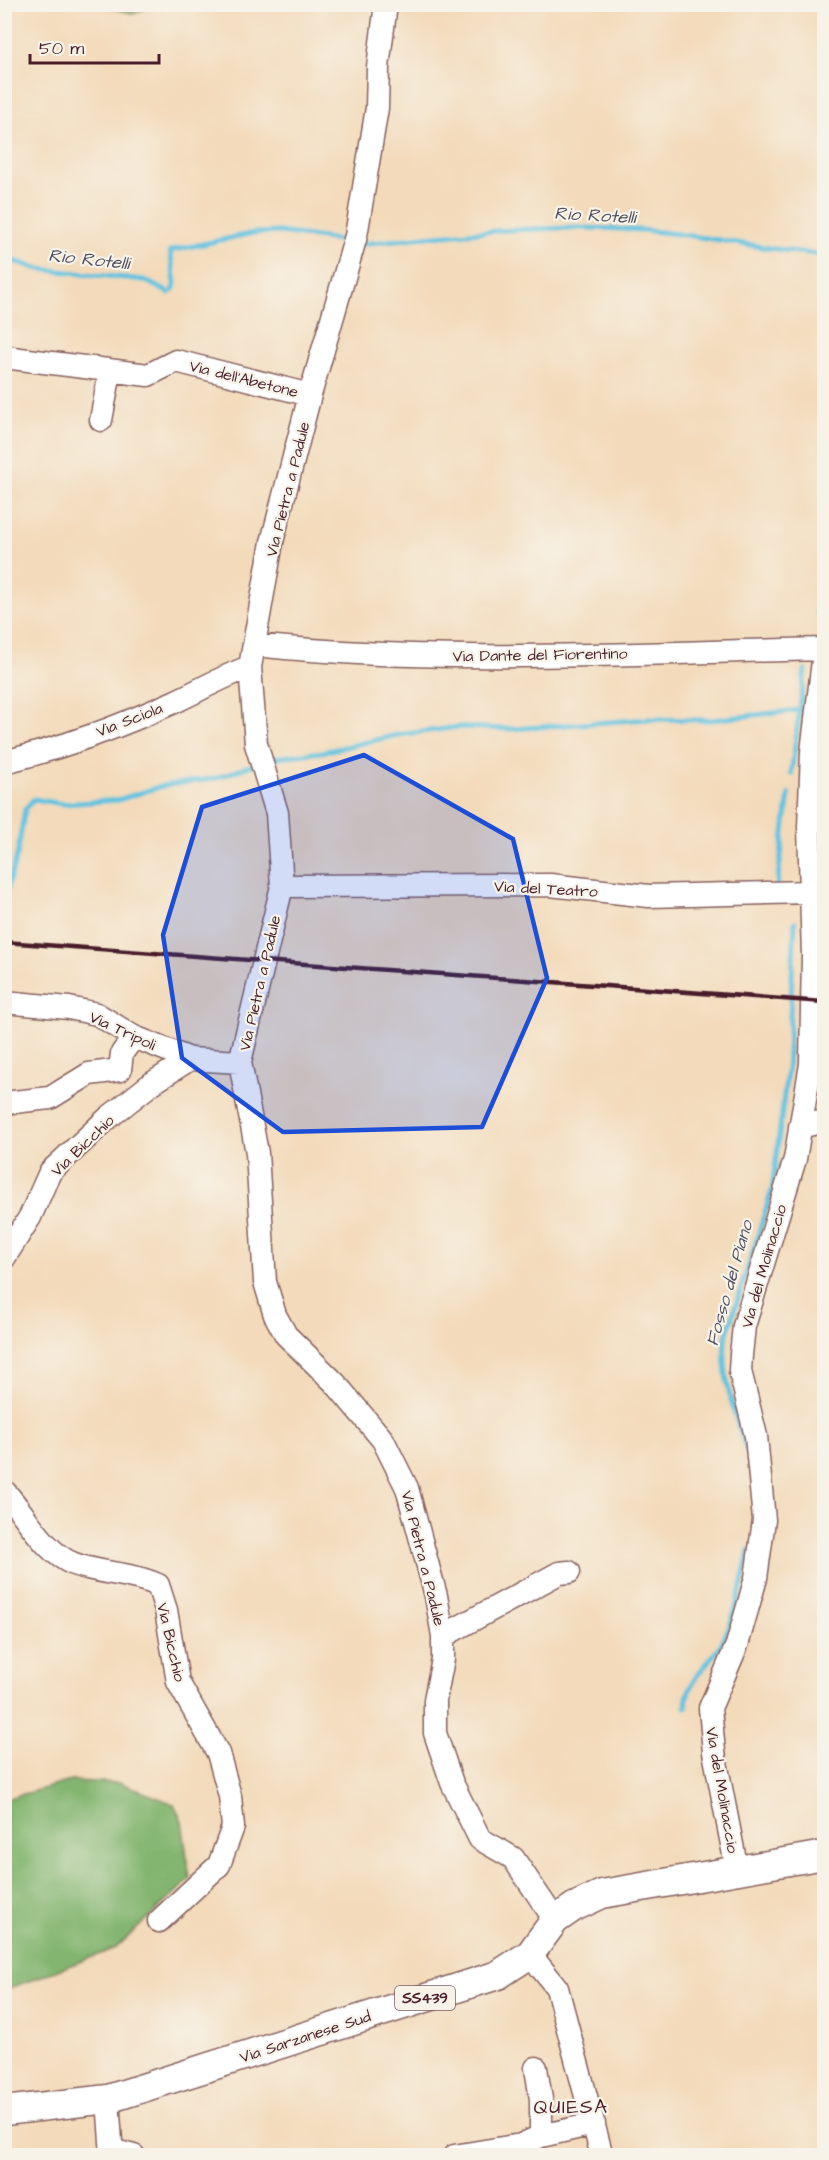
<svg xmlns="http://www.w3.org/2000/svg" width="829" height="2160" font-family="'Architects Daughter',sans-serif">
<rect width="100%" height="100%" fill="#f7f3e8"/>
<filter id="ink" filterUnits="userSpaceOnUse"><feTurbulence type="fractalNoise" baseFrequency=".0167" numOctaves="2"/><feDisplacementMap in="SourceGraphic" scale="12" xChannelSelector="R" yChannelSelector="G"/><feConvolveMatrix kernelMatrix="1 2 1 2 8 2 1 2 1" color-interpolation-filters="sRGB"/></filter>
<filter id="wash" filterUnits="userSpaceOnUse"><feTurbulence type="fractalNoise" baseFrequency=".008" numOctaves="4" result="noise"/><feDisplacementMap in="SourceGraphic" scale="24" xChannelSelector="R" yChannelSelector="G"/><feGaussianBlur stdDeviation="1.35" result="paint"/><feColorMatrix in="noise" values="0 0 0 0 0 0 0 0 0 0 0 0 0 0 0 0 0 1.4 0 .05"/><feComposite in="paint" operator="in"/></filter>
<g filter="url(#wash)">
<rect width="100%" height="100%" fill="#f3daba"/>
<!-- forest -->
<path fill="#83b570" stroke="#666a4e" stroke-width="1.5" d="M101,5l52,-1v1l-19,9z
M71,1781l49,2 54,21 8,17 8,58 -74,69 -111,42v-191z"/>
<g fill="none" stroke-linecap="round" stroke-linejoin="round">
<!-- stream -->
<path stroke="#61c2df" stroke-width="5" d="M363,244c92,-11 184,-20 277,-14 62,5 122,19 184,25
M4,258l36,11 104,11 25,13
M173,290l2,-7 -5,-32 84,-18 25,-1 59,8
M817,613l7,-46
M271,758l51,-6 76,-17 61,-8 52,2 138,-10 61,1 90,-10
M791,774l14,-104
M777,886l12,-92
M4,898l13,-43 8,-46 9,-10 29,5 55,-4 44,-14 55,-8 35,-13
M748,1454c-13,-38 -26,-73 -23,-114l47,-150 15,-118 8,-150
M686,1707c1,-31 25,-42 37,-67 14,-27 20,-61 26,-90"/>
</g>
</g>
<g filter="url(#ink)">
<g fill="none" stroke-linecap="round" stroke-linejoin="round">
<defs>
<path id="minor" d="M386,4l-8,63 -1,41 -21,128 -46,159 -38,147 -22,125 6,77 21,69 5,73 -42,176 17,91 8,129 10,33 11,20 49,48 48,57 24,48 29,108 7,40v23l-8,41v33l4,12 13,38 28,56 33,19 42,62
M4,357l144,18 28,-14 134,34
M101,420l9,-48
M255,645c189,20 380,8 569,4
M4,762c58,-14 117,-36 170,-60 26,-12 49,-26 76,-35
M282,886l268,-1 99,11 161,-4
M4,1002l65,6 28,6 37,23 56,22 50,3
M4,1103l46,-5 39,-24 31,-4 2,-17 12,-16
M800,1127l24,-6
M4,1258l26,-41 20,-45 58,-54 43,-34 39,-25
M4,1491c22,23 39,61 70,73 27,10 59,9 84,21l8,25 12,72 40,71 12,43 3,31 -14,38 -60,56
M443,1636l116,-63 10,-1
M737,1870l-23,-118 -4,-44 27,-63 19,-67 8,-58 -8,-84 -16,-65 1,-16 3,-29 51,-167 16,-95 2,-109 -4,-128 3,-75 12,-100
M530,1954l27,34 45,168
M536,2068l5,31v37
M108,2099l4,57
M112,2150l22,6
M454,2156l67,-11 20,-9 53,-12"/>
<path id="major" d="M4,2111l104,-12 390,-124 32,-21 25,-34 19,-13 28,-13 222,-39"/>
</defs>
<!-- minor casing -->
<use href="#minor" stroke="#85605d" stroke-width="25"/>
<!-- major casing -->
<use href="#major" stroke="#85605d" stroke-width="31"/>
<!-- minor -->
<use href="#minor" stroke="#fff" stroke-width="22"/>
<!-- major -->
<use href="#major" stroke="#fff" stroke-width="28"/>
<!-- rail -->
<path stroke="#4a1f2b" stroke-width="4.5" d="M4,942l820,60"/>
</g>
</g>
<!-- marked area -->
<path fill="#1d4ed8" fill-opacity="0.2" stroke="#1d4ed8" stroke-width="4.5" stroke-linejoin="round" d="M364,755l149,84 34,139 -65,149 -199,5 -101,-74 -19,-123 39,-128z"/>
<g text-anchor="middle" stroke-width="4.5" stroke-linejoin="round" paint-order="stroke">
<!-- shield labels -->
<rect fill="#f7f3e8" stroke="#7e5f64" stroke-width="1.5" x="395" y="1986" width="60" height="24" rx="4.5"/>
<g font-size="15" font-weight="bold" fill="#4a1f2b">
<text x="425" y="2003">SS439</text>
</g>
<!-- street labels -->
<g font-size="16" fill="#4a1f2b" stroke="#f7f3e8">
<text transform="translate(244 378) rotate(14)" y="6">Via dell'Abetone</text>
<text transform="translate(287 489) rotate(-76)" y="6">Via Pietra a Padule</text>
<text transform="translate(540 654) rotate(-1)" y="6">Via Dante del Fiorentino</text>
<text transform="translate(129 719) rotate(-21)" y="6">Via Sciola</text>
<text transform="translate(546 888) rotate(3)" y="6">Via del Teatro</text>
<text transform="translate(259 983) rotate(-77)" y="6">Via Pietra a Padule</text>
<text transform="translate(123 1030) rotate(25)" y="6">Via Tripoli</text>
<text transform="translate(82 1145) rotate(-44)" y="6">Via Bicchio</text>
<text transform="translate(763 1266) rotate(-74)" y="6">Via del Molinaccio</text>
<text transform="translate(424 1558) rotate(76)" y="6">Via Pietra a Padule</text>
<text transform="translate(172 1642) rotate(77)" y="6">Via Bicchio</text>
<text transform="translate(723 1790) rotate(80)" y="6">Via del Molinaccio</text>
<text transform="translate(305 2036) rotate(-18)" y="6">Via Sarzanese Sud</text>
</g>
<!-- water labels -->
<g font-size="18" font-style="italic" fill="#515061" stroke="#f7f3e8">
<text transform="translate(595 215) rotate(3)" y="6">Rio Rotelli</text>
<text transform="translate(89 259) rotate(6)" y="6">Rio Rotelli</text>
<text transform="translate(729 1283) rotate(-74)" y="6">Fosso del Piano</text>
</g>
<!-- quarter labels -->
<g font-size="20" letter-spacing="1.5" fill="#4a1f2b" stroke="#f7f3e8">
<text x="571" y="2113">QUIESA</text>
</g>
</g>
<!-- margin -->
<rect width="829" height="2160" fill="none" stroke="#f7f3e8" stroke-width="24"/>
<!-- scale -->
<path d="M30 54v9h129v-9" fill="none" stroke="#4a1f2b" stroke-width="3"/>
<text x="39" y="54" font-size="18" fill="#4a1f2b" stroke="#f7f3e8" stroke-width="4.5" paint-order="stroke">50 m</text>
</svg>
